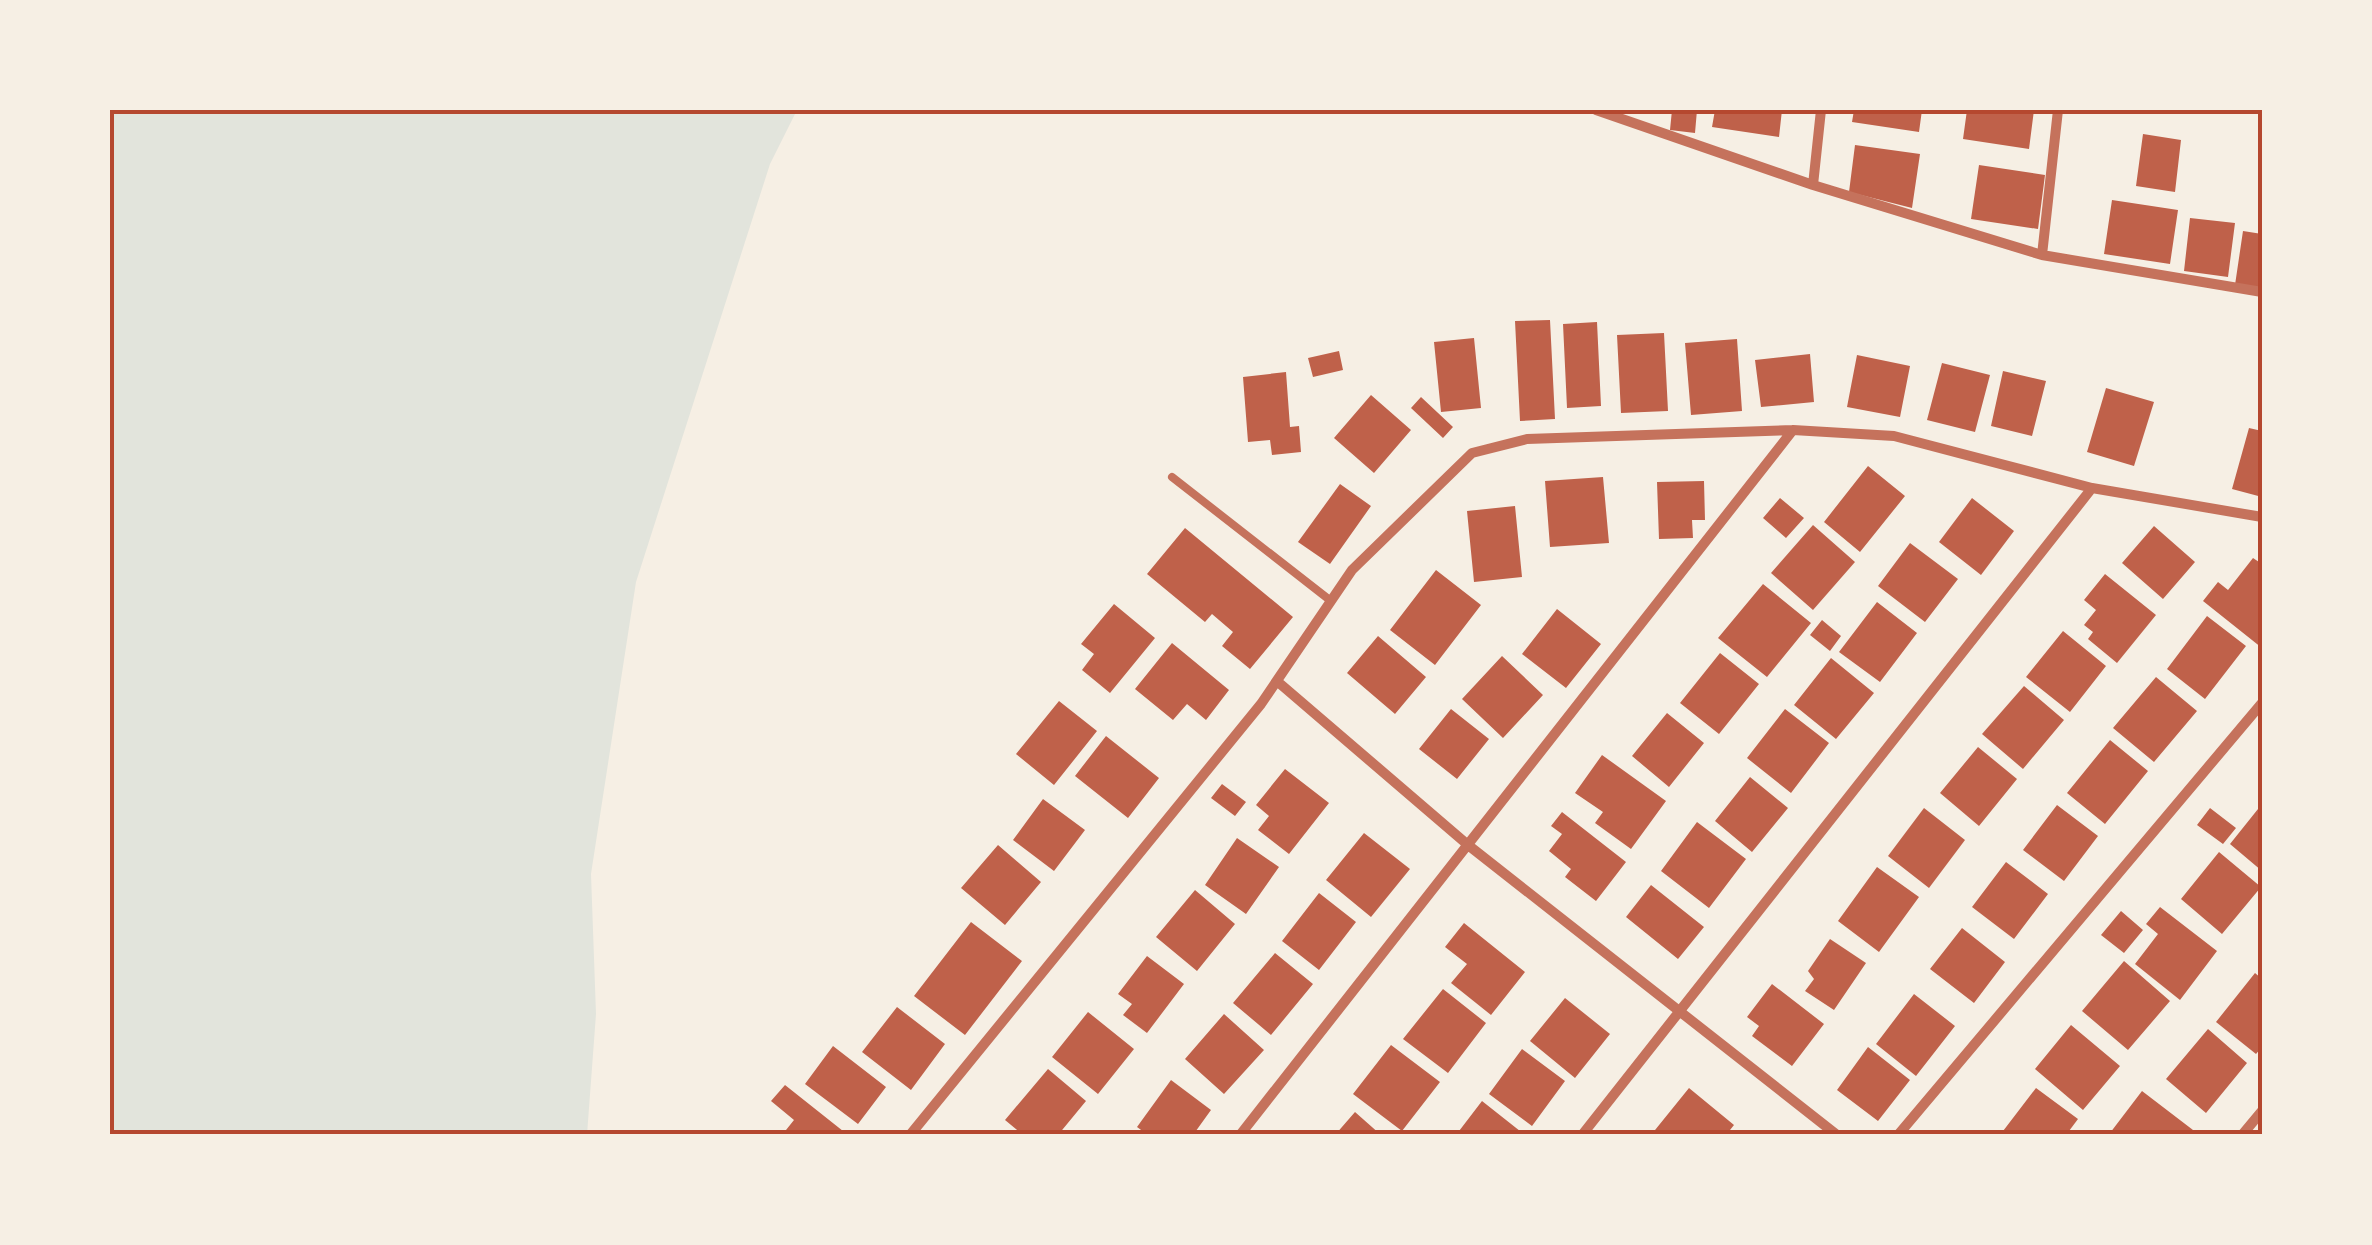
<svg xmlns="http://www.w3.org/2000/svg" width="2372" height="1245" font-family="Raleway,sans-serif">
<rect width="100%" height="100%" fill="#f6efe4"/>
<!-- green -->
<path fill="#e2e4dc" d="M110,110h687l-27,54 -134,418 -45,292 5,140 -9,121h-477z"/>
<!-- building -->
<path fill="#bf614a" d="M1672,110h25l-2,23 -25,-3z
M1715,110h67l-3,27 -67,-10z
M1854,110h68l-3,22 -67,-10z
M1967,110h67l-5,39 -66,-10z
M2143,134l38,6 -6,52 -39,-6z
M1855,145l65,9 -8,54 -63,-16z
M1979,165l66,10 -7,54 -67,-10z
M2112,200l66,10 -8,54 -66,-10z
M2190,218l45,5 -7,54 -44,-6z
M2243,231l19,3v55l-27,-4z
M1550,320l5,99 -35,2 -5,-100z
M1597,322l4,84 -34,2 -4,-84z
M1664,333l4,78 -47,2 -4,-78z
M1474,338l7,70 -40,4 -7,-70z
M1737,339l5,72 -51,4 -6,-72z
M1339,351l4,19 -30,7 -5,-19z
M1810,354l4,48 -53,5 -6,-47z
M1857,355l53,11 -10,51 -53,-10z
M1942,363l48,12 -15,57 -48,-12z
M2003,371l43,10 -14,55 -41,-10z
M1286,372l4,55 9,-1 2,26 -29,3 -2,-15 -22,2 -5,-65z
M2106,388l48,14 -20,64 -47,-14z
M1371,395l40,35 -37,43 -40,-35z
M1421,397l32,30 -10,11 -32,-30z
M2249,428l13,3v66l-30,-8z
M1868,466l37,30 -45,56 -36,-30z
M1603,477l6,66 -59,4 -5,-66z
M1704,481l1,39h-13l1,18 -34,1 -2,-57z
M1340,484l31,22 -41,58 -32,-22z
M1780,498l24,20 -18,20 -23,-20z
M1972,498l42,33 -33,44 -42,-33z
M1515,506l7,71 -48,5 -7,-71z
M1813,525l42,37 -42,48 -42,-37z
M2154,526l41,36 -32,37 -41,-36z
M1185,528l108,89 -43,52 -28,-23 11,-14 -21,-18 -7,8 -58,-48z
M1910,543l48,36 -33,43 -47,-36z
M2253,558l9,6v84l-59,-47 15,-19 10,8z
M1436,570l45,35 -46,60 -45,-35z
M2105,574l51,41 -39,48 -29,-24 5,-7 -9,-7 12,-15 -12,-10z
M1763,584l48,39 -44,54 -49,-39z
M1877,602l40,31 -37,49 -41,-30z
M1114,604l41,34 -45,55 -28,-23 12,-16 -13,-10z
M1557,609l44,35 -35,44 -44,-34z
M2207,616l39,30 -41,53 -38,-30z
M1822,620l19,16 -11,15 -20,-16z
M2063,631l43,35 -36,46 -44,-35z
M1378,636l48,41 -31,37 -48,-41z
M1172,643l57,47 -23,30 -19,-16 -14,16 -38,-31z
M1720,653l39,31 -40,50 -39,-31z
M1502,656l41,39 -40,43 -41,-39z
M1831,658l43,35 -38,46 -42,-34z
M2156,677l41,34 -43,51 -41,-34z
M2024,686l40,34 -41,49 -41,-35z
M1059,701l38,30 -43,54 -38,-31z
M1451,709l38,30 -32,40 -38,-30z
M1785,709l44,34 -38,50 -44,-35z
M1667,713l37,30 -35,44 -37,-31z
M1106,736l53,42 -31,40 -53,-42z
M2110,740l38,31 -43,53 -38,-31z
M1978,747l39,32 -38,47 -39,-33z
M1602,755l64,46 -35,48 -36,-26 8,-11 -28,-19z
M1285,769l44,34 -40,51 -31,-24 11,-14 -13,-11z
M1750,777l38,31 -36,44 -37,-31z
M1222,784l24,18 -11,14 -24,-18z
M1043,799l42,31 -31,41 -41,-31z
M2262,804v67l-32,-27z
M2057,805l41,31 -34,45 -41,-31z
M1924,808l41,32 -36,48 -41,-32z
M2210,808l26,20 -13,16 -26,-19z
M1562,812l64,50 -30,39 -31,-24 6,-8 -22,-18 13,-17 -11,-8z
M1697,822l49,37 -37,49 -48,-37z
M1364,833l46,36 -39,48 -45,-37z
M1237,838l42,29 -33,47 -41,-29z
M998,845l43,37 -36,43 -44,-37z
M2219,852l42,35 -39,47 -41,-35z
M2006,862l42,32 -34,45 -42,-32z
M1877,867l42,30 -40,55 -41,-31z
M1651,885l53,42 -26,32 -52,-42z
M1195,890l40,34 -38,47 -41,-34z
M1319,893l37,29 -37,48 -37,-29z
M2160,907l57,44 -37,49 -45,-36 23,-30 -12,-10z
M2121,911l22,19 -19,23 -23,-18z
M971,922l51,39 -57,74 -51,-39z
M1464,923l61,49 -34,43 -40,-32 16,-19 -22,-17z
M1962,928l43,34 -31,41 -44,-34z
M1830,939l36,24 -32,47 -29,-19 9,-12 -6,-8z
M1275,953l38,31 -42,51 -38,-32z
M1147,956l37,28 -37,49 -24,-18 9,-11 -14,-10z
M2124,961l46,40 -42,49 -46,-39z
M2255,973l7,6v68l-6,7 -40,-32z
M1772,984l52,40 -32,42 -40,-30 7,-10 -12,-9z
M1443,989l43,34 -38,50 -45,-34z
M1914,994l41,32 -39,50 -40,-32z
M1565,998l45,36 -35,44 -45,-37z
M897,1007l48,37 -34,46 -49,-38z
M1088,1012l46,37 -36,45 -46,-37z
M1224,1014l40,36 -40,44 -39,-35z
M2071,1025l49,41 -37,44 -48,-41z
M2208,1029l39,34 -41,50 -40,-34z
M1391,1045l49,37 -38,49 -49,-37z
M833,1046l53,41 -28,37 -53,-40z
M1868,1047l42,33 -32,41 -41,-31z
M1522,1049l43,32 -33,45 -43,-32z
M1048,1069l38,32 -28,34h-35l-18,-15z
M1171,1080l40,30 -18,25h-45l-11,-8z
M785,1085l63,50h-66l12,-15 -23,-19z
M1689,1088l45,37 -8,10h-75z
M2036,1088l42,31 -12,16h-66z
M2142,1091l51,39 -4,5 -79,-2z
M1482,1101l43,34h-69z
M1355,1112l26,23h-46z"/>
<g fill="none" stroke-linecap="round" stroke-linejoin="round">
<!-- service -->
<path stroke="#c5725c" stroke-width="8" d="M1172,477l159,124"/>
<!-- minor -->
<path stroke="#c5725c" stroke-width="10" d="M1596,110l217,75 229,70 220,37
M1813,185l8,-75
M2042,255l16,-145
M1278,682l190,163 369,290
M910,1135l351,-431 91,-134 120,-117 55,-14 266,-9 101,6 198,52
M1240,1135l553,-705
M1582,1135l510,-647 170,29
M1898,1135l364,-432
M2242,1135l20,-24"/>
</g>
<!-- border -->
<rect width="2372" height="1245" fill="none" stroke="#f6efe4" stroke-width="225"/>
<rect x="112" y="112" width="2148" height="1020" fill="none" stroke="#b5482f" stroke-width="4"/>
</svg>
